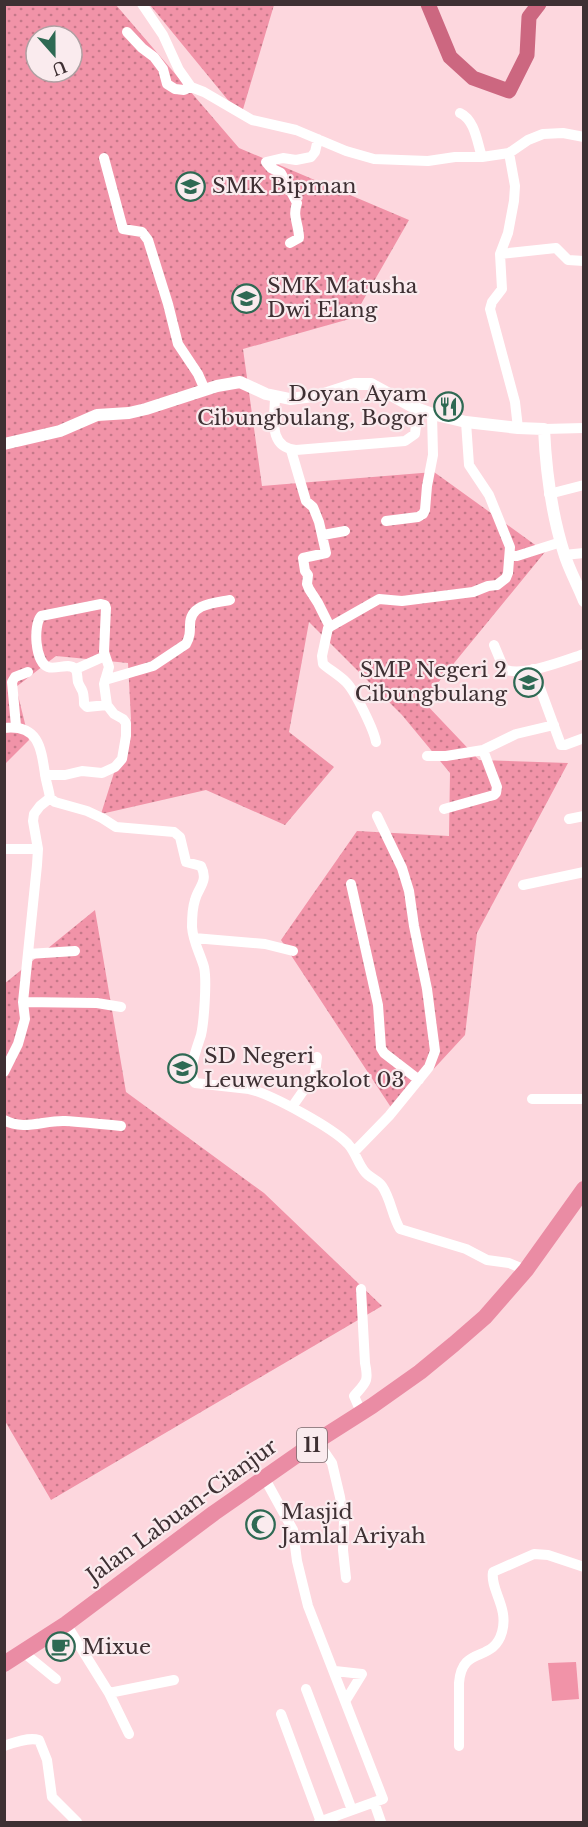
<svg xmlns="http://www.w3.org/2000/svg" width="588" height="1827" font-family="'Libre Baskerville',serif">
<defs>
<pattern id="grass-dots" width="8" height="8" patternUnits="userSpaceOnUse" patternTransform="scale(1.5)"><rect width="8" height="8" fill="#f193a8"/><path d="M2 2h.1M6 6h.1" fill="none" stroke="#c57889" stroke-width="1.8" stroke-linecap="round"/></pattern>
</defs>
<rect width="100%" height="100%" fill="#fdd7de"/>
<!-- grass -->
<path fill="url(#grass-dots)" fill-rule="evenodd" d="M5,5h111l123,143 170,72 -56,98 -110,31 19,137 172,-14 111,80 -122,149 56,59 89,3 -91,170 -12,102 -71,77 -113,-172 76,-109 92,5 1,-63 -48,-58 -93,-93 -20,110 45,35 -49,58 -79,-35 -105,24 30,-95 -3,-56 -72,-7 -40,31 13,53 -24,24zM36,36h36v36h-36z
M150,5h124l-33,111z
M95,910l31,182 138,101 118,113 -331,194 -46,-79 -1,-437z"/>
<!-- pitch -->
<path fill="#f193a8" d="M576,1662l3,37 -27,2 -4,-38z"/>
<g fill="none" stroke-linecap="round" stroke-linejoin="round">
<!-- river -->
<path stroke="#cc6780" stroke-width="15" d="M428,4l22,53 23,21 36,13 18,-36 2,-38 10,-13"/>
<!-- minor -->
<path stroke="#fff" stroke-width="10" d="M142,4l21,31 16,35 12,17
M127,32l15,16 12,9 9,12 4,15 8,5 9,1 7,-3 13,5 48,28 44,10 50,21 28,8 54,2 27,-4h27l27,-4 19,-13 15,-6 20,-1 21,4
M460,113c15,7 17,29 22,44
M509,153l6,33 -1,15 -6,32 -8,21 2,35 -10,13 -2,7 25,93 3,26
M104,158l19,71 19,3 6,8 20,64 10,40 20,30 7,16
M290,243l9,-5c0,-14 -7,-21 -2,-35l-16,-30 -10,-5 -5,-6 17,-4 13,2 15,-3 4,-5 3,-13
M500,254l56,-6 12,12 16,1
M275,396c0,21 -8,51 21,54l109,-9 10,-7 3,-25
M544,429l40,-1
M291,450l15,51 7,6 6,15 7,31 -23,5 2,13 3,4 -1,9 2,5 9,14 12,24
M549,494l35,-9
M386,521l32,-4 5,-3 2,-4 2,-24 6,-31 -1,-41
M323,535l22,-4
M564,555l20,-2
M510,556h7l44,-14
M494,645l10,24c17,9 62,-9 80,-15
M76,669l29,-13
M533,669l28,76h4l19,-7
M105,680l48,-14 33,-22c4,-7 4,-12 4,-19 0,-21 23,-22 40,-25
M16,726l-4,-44 3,-5 13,-5
M4,728c34,-4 37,19 41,46 1,8 4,16 5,24l5,4 32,9 15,7 14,9 58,5 6,5 6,25 15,4c8,16 -3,21 -6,34 -3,9 -3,18 -3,27 1,15 8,26 12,40 3,13 0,55 -3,68 -4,13 -14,36 -6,48l54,6c22,5 84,39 99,55 8,9 10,20 17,28 5,6 13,8 17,14 9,13 10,30 18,43l66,20 21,11 22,3 17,7
M376,742c-2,-12 -21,-51 -30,-60 -7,-7 -16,-12 -23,-18l-1,-8 6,-28 51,-29 23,2 71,-9 15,-6 9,-1 9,-7 2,-5 2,-26 -21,-52 -20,-30 -3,-43
M427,756h19l37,-6 33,-16 38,-9
M45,775h20l17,-4 20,2 13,-6 7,-8 4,-23v-13l-3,-4 -9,-5 -7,-9 -3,-21 5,-17 -5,-15 2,-44 -1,-3 -4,-1 -60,12c-8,10 -6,46 7,51 8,3 21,-5 27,2 3,3 2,9 3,13 1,3 3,6 4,8 2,4 2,10 2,14l3,3 20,-2
M444,809l50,-14 2,-2 1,-6 -14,-37
M569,819l15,-3
M4,849h34
M351,884l27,121 3,43 3,5 35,27
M523,885l61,-13
M194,938l71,6 28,7
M28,954l47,-3
M23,1002l74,1 24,4
M4,1072l14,-28 7,-25 -2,-17 14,-137 1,-16 -5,-28 1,-7 6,-8 10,-8
M532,1099h52
M292,1107l23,-33 2,-17
M4,1120c20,11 40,0 61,1 18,1 37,3 56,5
M354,1152l35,-36 40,-49 6,-16 -8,-62 -13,-63 -5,-35 -7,-23 -25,-52
M361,1412l-7,-16c12,-14 15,-14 11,-33l-4,-74
M317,1441l15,22 8,34 4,24 -1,29 3,28
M265,1479l28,51 4,31 11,45 75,193 -64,23
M66,1624l43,69 20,41
M23,1652l33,27
M335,1671l27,3 -16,26
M306,1689l46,121
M109,1693l65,-13
M281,1714l40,108
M4,1746c11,-4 25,-9 35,-6l8,20 5,37 25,25
M459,1746v-63c3,-39 34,-19 43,-51 7,-25 -12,-42 -9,-60l41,-18 14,1 36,12
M374,1802l7,20"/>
<!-- tertiary -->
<path stroke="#fff" stroke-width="12" d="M4,444l56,-13 37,-16 32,-2 17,-4 71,-23 23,-4 26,12 24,5 31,-4 34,-11h16l42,23 19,7 34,8 52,6 26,1c2,43 7,83 20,124 5,17 14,32 20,48"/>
<!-- trunk -->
<path stroke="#ea8ca4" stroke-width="16" d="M4,1664l62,-40 148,-111 103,-72 55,-35 48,-34 34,-28 31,-27 41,-47 58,-81"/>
</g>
<!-- icons -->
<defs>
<symbol id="school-ring" viewBox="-11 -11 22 22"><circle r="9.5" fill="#faebee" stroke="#2e6953" stroke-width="1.5"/><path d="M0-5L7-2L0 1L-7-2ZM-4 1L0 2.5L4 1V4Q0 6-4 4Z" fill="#2e6953"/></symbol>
<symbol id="restaurant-ring" viewBox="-11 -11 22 22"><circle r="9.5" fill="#faebee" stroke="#2e6953" stroke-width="1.5"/><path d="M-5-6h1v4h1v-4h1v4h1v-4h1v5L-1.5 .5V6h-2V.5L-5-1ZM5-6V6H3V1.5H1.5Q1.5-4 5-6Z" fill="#2e6953"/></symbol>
<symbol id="mosque-ring" viewBox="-11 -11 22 22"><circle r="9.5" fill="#faebee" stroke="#2e6953" stroke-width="1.5"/><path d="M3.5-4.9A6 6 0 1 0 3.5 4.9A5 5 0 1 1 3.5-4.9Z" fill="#2e6953"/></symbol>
<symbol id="cafe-ring" viewBox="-11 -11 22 22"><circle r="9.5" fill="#faebee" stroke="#2e6953" stroke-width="1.5"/><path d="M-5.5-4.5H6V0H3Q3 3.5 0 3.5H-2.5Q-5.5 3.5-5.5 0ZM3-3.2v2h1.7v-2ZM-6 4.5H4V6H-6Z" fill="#2e6953"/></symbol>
</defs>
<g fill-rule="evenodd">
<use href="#school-ring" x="174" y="170" width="33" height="33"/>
<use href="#school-ring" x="230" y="282" width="33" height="33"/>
<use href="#restaurant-ring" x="432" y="390" width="33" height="33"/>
<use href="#school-ring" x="512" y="666" width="33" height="33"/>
<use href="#school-ring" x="166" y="1052" width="33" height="33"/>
<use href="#mosque-ring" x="244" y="1508" width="33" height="33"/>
<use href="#cafe-ring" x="44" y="1630" width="33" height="33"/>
</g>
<g text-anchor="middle" stroke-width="4.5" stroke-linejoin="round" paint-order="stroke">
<!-- shield labels -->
<rect fill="#faebee" stroke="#76686b" stroke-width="1.5" x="297" y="1428" width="30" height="34" rx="4.5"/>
<g font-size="20" font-weight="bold" fill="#3e3033">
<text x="312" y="1452">11</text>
</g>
<!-- poi labels -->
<g font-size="21" fill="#3e3033" stroke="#faebee" text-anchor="start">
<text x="212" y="193">SMK Bipman</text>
<text x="267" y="293">SMK Matusha<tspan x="267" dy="24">Dwi Elang</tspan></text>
<text x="427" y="401" text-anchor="end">Doyan Ayam<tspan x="427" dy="24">Cibungbulang, Bogor</tspan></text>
<text x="507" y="677" text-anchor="end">SMP Negeri 2<tspan x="507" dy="24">Cibungbulang</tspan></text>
<text x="204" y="1063">SD Negeri<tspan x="204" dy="24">Leuweungkolot 03</tspan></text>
<text x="281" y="1519">Masjid<tspan x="281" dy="24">Jamlal Ariyah</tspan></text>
<text x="82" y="1654">Mixue</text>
</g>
<!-- street labels -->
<g font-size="21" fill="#3e3033" stroke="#faebee">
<text transform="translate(182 1511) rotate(-36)" y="7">Jalan Labuan-Cianjur</text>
</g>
</g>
<!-- border -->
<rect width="588" height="1827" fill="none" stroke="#3e3033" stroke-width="12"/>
<!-- north arrow -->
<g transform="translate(54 54) rotate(159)"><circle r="28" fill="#faebee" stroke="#afa0a3" stroke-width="1.5"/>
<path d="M0-4.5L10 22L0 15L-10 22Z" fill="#2e6953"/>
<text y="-9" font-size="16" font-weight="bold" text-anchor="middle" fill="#3e3033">U</text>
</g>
</svg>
